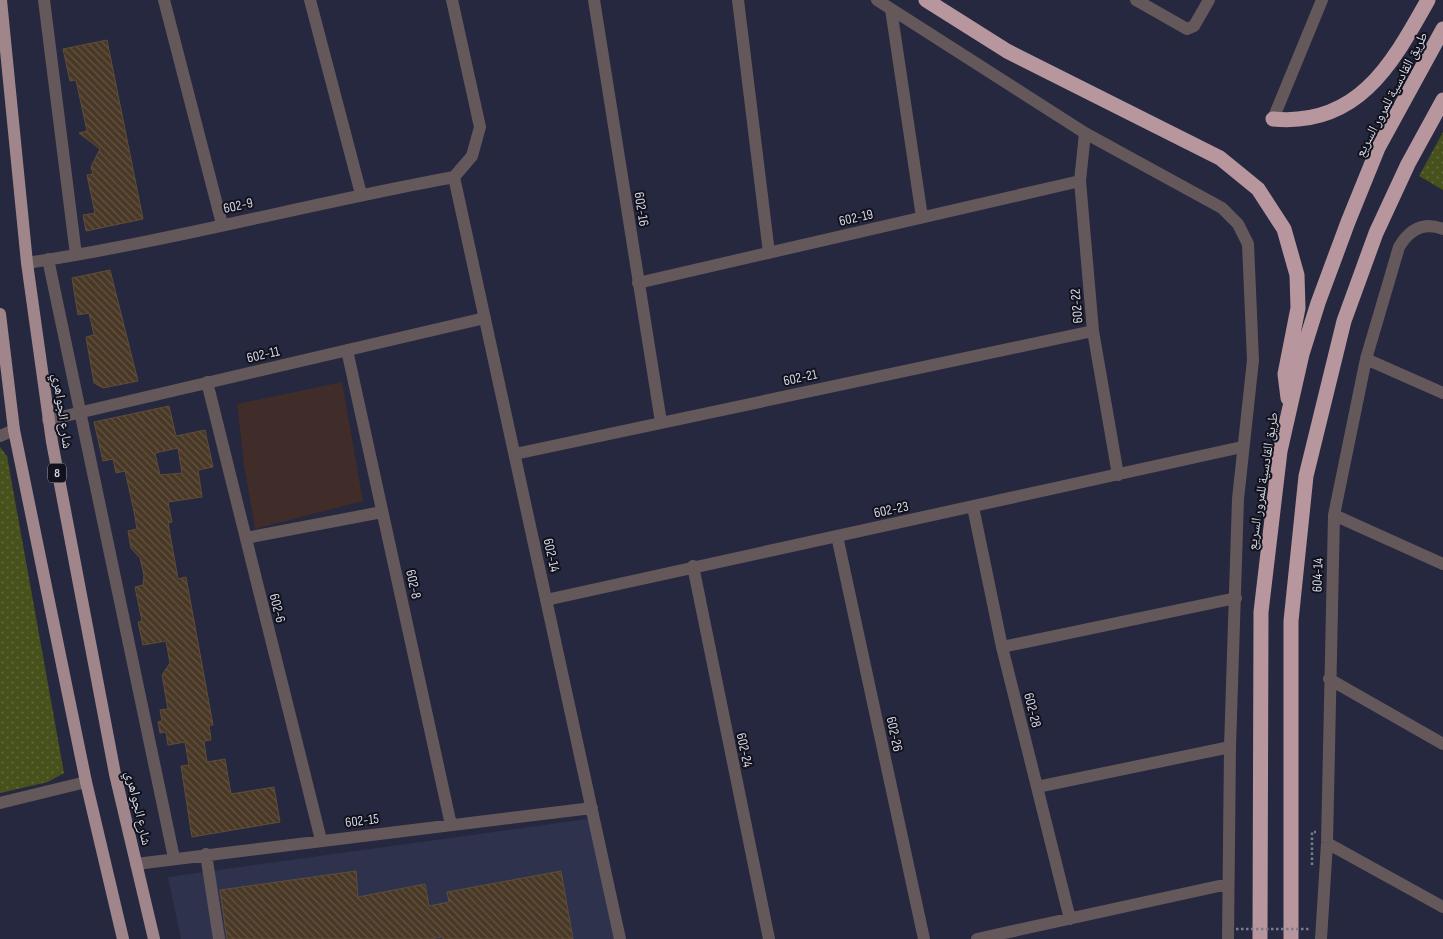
<svg xmlns="http://www.w3.org/2000/svg" width="1443" height="939" font-family="'Sofia Sans Condensed','Noto Naskh Arabic',sans-serif">
<defs>
<pattern id="grass-dots" width="8" height="8" patternUnits="userSpaceOnUse" patternTransform="scale(1.25)"><rect width="8" height="8" fill="#47511b"/><path d="M2 2h.1M6 6h.1" fill="none" stroke="#61693c" stroke-width="1.8" stroke-linecap="round"/></pattern>
<pattern id="building-back-hatch" width="6" height="6" patternUnits="userSpaceOnUse" patternTransform="scale(1.25)"><rect width="6" height="6" fill="#493825"/><path d="M-1 5l2 2M0 0l6 6M5-1l2 2" fill="none" stroke="#625444"/></pattern>
</defs>
<rect width="100%" height="100%" fill="#25283e"/>
<!-- built -->
<path fill="#2e324d" d="M594,818l23,121h-436l-13,-62z"/>
<!-- education -->
<path fill="#402c29" d="M342,382l21,119 -108,28 -11,-64 -7,-61z"/>
<!-- grass -->
<path fill="url(#grass-dots)" d="M1443,132v58l-24,-14z
M0,447l7,9 57,317 -16,9 -48,11z"/>
<!-- building -->
<path fill="url(#building-back-hatch)" stroke="#5f4d39" fill-rule="evenodd" d="M107,40l36,179 -57,12 -3,-16 12,-2 -8,-38 6,-1 -2,-7 9,-18 -21,-16 8,-2 -11,-51 -6,1 -7,-32z
M110,270l28,111 -35,7 -9,-5 -8,-46 8,-2 -5,-22 -11,2 -6,-37z
M169,406l7,30 29,-6 8,37 -15,3 4,27 -34,5 4,20 -4,1 10,56 8,-2 27,148h-4l2,15 -7,1 3,21 18,-3 6,35 43,-7 6,35 -88,15 -11,-71 8,-1 -4,-23 -17,3 -2,-13 -6,1 -2,-11 4,-1 -2,-11 8,-1 -6,-34 8,-12 -4,-22 -23,4 -5,-23 4,-1 -7,-34 8,-2 1,-10 -4,-17 -9,-10 -3,-17 9,-2 -3,-18 -9,-40 -9,2 -3,-14 -10,2 -9,-39zM178,448l4,25 -22,2 -5,-22z
M356,871l2,26 67,-13 4,22 20,-4 -2,-10 114,-21 12,68h-130l-1,-2 -12,2h-203l-7,-49z"/>
<g fill="none" stroke-linecap="round" stroke-linejoin="round">
<!-- path -->
<path stroke="#7a7d8f" stroke-width="2.5" stroke-dasharray="2.5 2.5" stroke-linecap="butt" d="M1312,865v-33h4"/>
<!-- minor -->
<path stroke="#65585b" stroke-width="12" d="M44,0l32,255
M164,0l58,224
M310,0l51,194
M452,0l28,127 -8,29 -18,21
M594,0l67,422
M738,0l31,253
M877,0l208,133 137,75 16,16 10,20 5,116 -15,139 -8,248 -2,192
M1136,0l51,29 7,-3 15,-26
M891,9l31,208
M1273,119l49,-119
M1085,133l-5,48 13,150 25,144
M454,177l166,762
M48,259l126,599
M27,263c144,-22 285,-60 427,-86
M638,283l442,-102
M347,350l104,475
M1366,359l77,34
M207,382l114,458
M48,420l437,-102
M0,436l14,-6
M515,454l578,-123
M973,507l29,140 68,272
M1334,515l109,49
M837,536l87,403
M246,538l136,-26
M693,566l76,373
M546,600l696,-153
M1002,647l234,-49
M1329,679l114,65
M1037,787l193,-40
M0,803l86,-21
M1327,843l116,64
M206,854l13,85
M136,864l456,-56
M977,939l251,-55
M1321,939l6,-96 7,-328 32,-156 33,-112c10,-17 24,-26 44,-18"/>
<!-- major -->
<path stroke="#a0858b" stroke-width="12" d="M1,0l26,263 25,179 63,332 39,165
M0,314l14,116 72,352 37,157"/>
<!-- highway -->
<path stroke="#b7979d" stroke-width="15" d="M926,0l81,51 213,107 38,31 26,40 13,46 1,33 -13,66 3,24
M1273,119c85,8 119,-55 155,-119
M1260,939l1,-327 19,-161 22,-97 16,-51 30,-81 30,-74 65,-119
M1291,939v-318l15,-145 38,-155 32,-88 32,-69 35,-64"/>
<!-- path-bridge -->
<path stroke="#7a7d8f" stroke-width="2.5" stroke-dasharray="2.5 2.5" stroke-linecap="butt" d="M1236,929h74"/>
</g>
<g text-anchor="middle" stroke-width="4" stroke-linejoin="round" paint-order="stroke">
<!-- shield labels -->
<rect fill="#11121c" stroke="#9a9ba9" stroke-width="1" x="48" y="463.5" width="18" height="19" rx="4"/>
<g font-size="12" font-weight="bold" fill="#d4d6e5">
<text x="57" y="477">8</text>
</g>
<!-- street labels -->
<g font-size="14" fill="#d4d6e5" stroke="#11121c">
<text transform="translate(1391 94) rotate(-62)" y="5">طريق القادسية للمرور السريع</text>
<text transform="translate(238 205) rotate(-12)" y="5">602-9</text>
<text transform="translate(642 209) rotate(81)" y="5">602-16</text>
<text transform="translate(856 217) rotate(-13)" y="5">602-19</text>
<text transform="translate(1076 306) rotate(-95)" y="5">602-22</text>
<text transform="translate(263 354) rotate(-13)" y="5">602-11</text>
<text transform="translate(800 377) rotate(-12)" y="5">602-21</text>
<text transform="translate(63 411) rotate(82)" y="5">شارع الجواهري</text>
<text transform="translate(1262 481) rotate(-81)" y="5">طريق القادسية للمرور السريع</text>
<text transform="translate(891 509) rotate(-12)" y="5">602-23</text>
<text transform="translate(552 555) rotate(78)" y="5">602-14</text>
<text transform="translate(1317 575) rotate(-88)" y="5">604-14</text>
<text transform="translate(414 584) rotate(78)" y="5">602-8</text>
<text transform="translate(278 608) rotate(76)" y="5">602-6</text>
<text transform="translate(1033 710) rotate(76)" y="5">602-28</text>
<text transform="translate(895 734) rotate(78)" y="5">602-26</text>
<text transform="translate(745 750) rotate(78)" y="5">602-24</text>
<text transform="translate(139 808) rotate(77)" y="5">شارع الجواهري</text>
<text transform="translate(362 820) rotate(-7)" y="5">602-15</text>
</g>
</g>
</svg>
